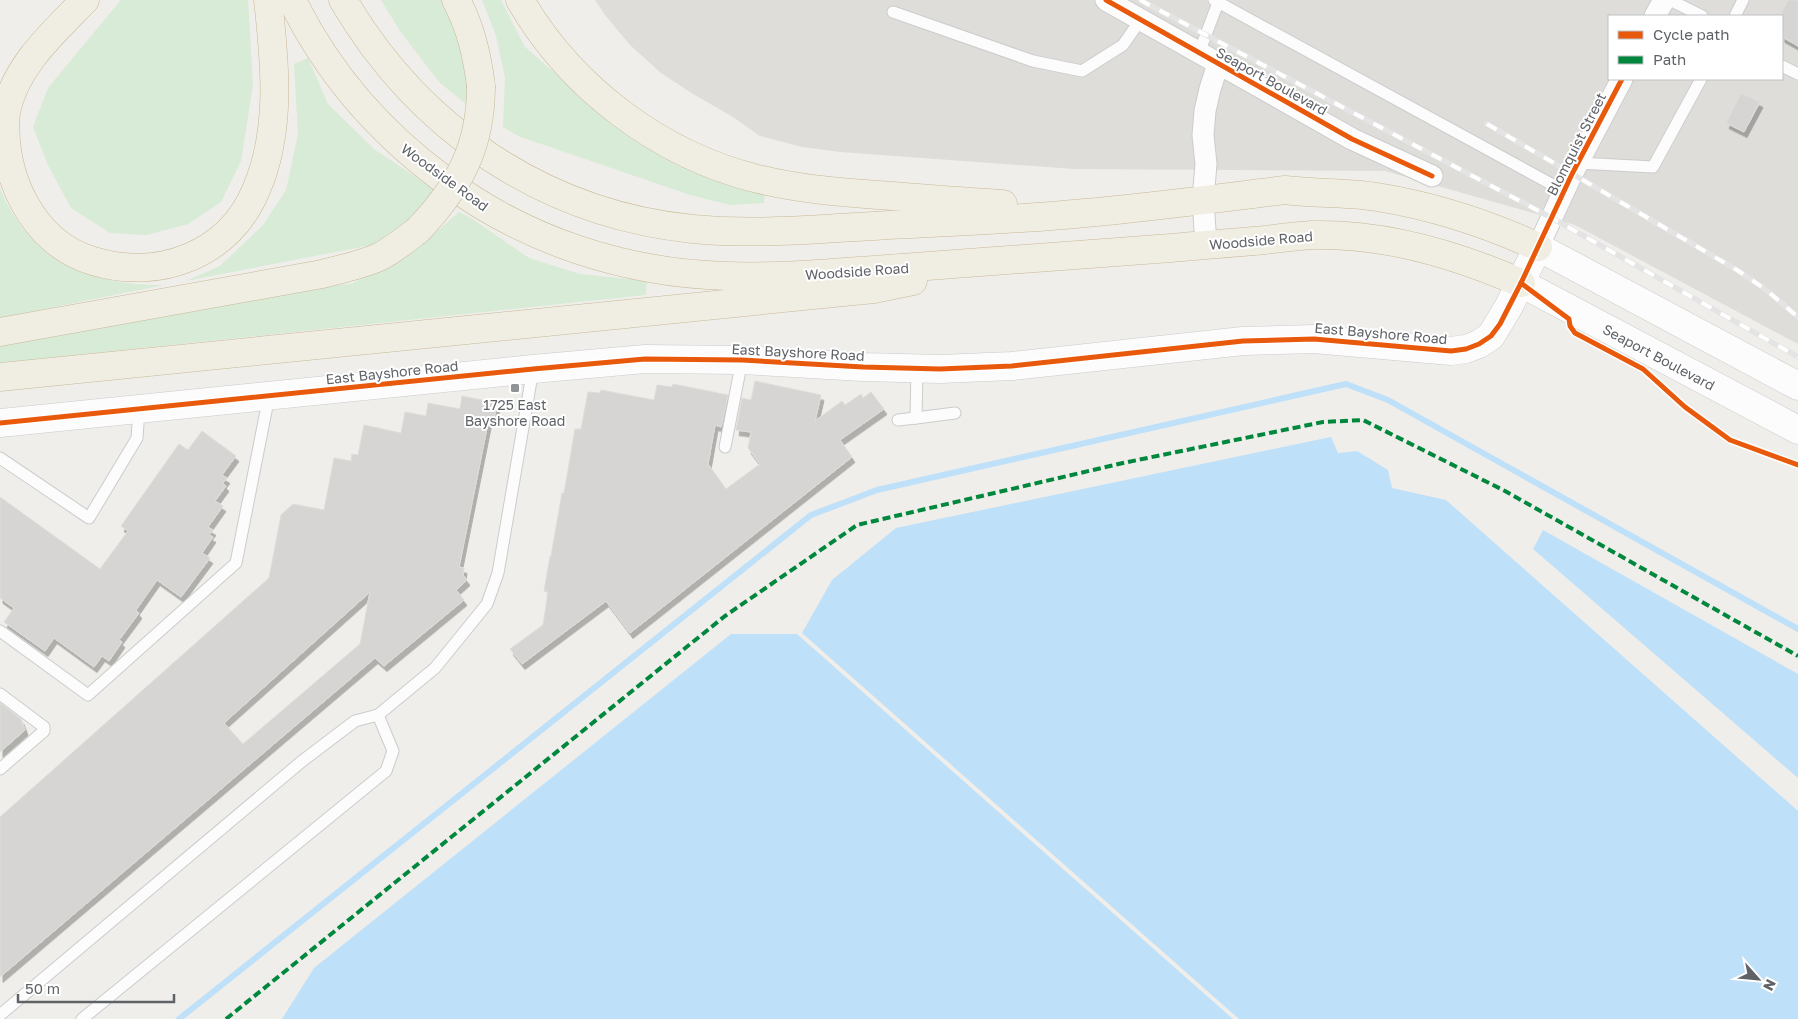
<svg xmlns="http://www.w3.org/2000/svg" width="1798" height="1019" font-family="'Golos Text',sans-serif">
	<style>
		.industrial { fill: #dfddda; fill-rule: evenodd }
		.green { fill: #d8ebd6 }
		.water { fill: #bfe0f9 }
		.lines { fill: none; stroke-linecap: round; stroke-linejoin: round }
		.stream { stroke: #bfe0f9; stroke-width: 6 }
		.building { fill: #d6d5d3; stroke: #deddd9; fill-rule: evenodd; filter: url(#shadow) }
		.lane-casing { stroke: #cbcccc; stroke-width: 13 }
		.street-casing { stroke: #cbcccc; stroke-width: 23 }
		.secondary-casing { stroke: #cacacb; stroke-width: 29 }
		.highway-casing { stroke: #c8b996; stroke-width: 29 }
		.lane { stroke: #fdfcfc; stroke-width: 11 }
		.street { stroke: #fdfcfc; stroke-width: 21 }
		.secondary { stroke: #fdfcfc; stroke-width: 28 }
		.highway { stroke: #f0ede3; stroke-width: 28 }
		.rail-casing { stroke: #e4e4e4; stroke-width: 5.5 }
		.rail { stroke: #fff; stroke-width: 4; stroke-dasharray: 11; stroke-linecap: butt }
		.highway-bridge-casing { stroke: #c8b996; stroke-width: 29; stroke-linecap: butt }
		.highway-bridge { stroke: #f0ede3; stroke-width: 28 }
		.quiet { stroke: #00873e; stroke-width: 4; stroke-dasharray: 8 4; stroke-linecap: butt }
		.cycleway-casing { stroke: #fff; stroke-width: 8 }
		.cycleway { stroke: #e8590c; stroke-width: 5 }
		.poi-dot { fill: #919496; stroke: #fff; stroke-width: 2 }
		.labels { text-anchor: middle; dominant-baseline: central; stroke-width: 4; stroke-linejoin: round; paint-order: stroke }
		.street-label { font-size: 14px; fill: #5f6368; stroke: #fff }
		.poi-label { font-size: 14px; fill: #5f6368; stroke: #fff }
	</style>
	<defs>
		<filter id="shadow"><feDropShadow dx="3" dy="5.5" stdDeviation="0" flood-color="#0004"/></filter>
	</defs>
	<rect width="100%" height="100%" fill="#efeeea"/>
	<path class="industrial" d="M 595,0 L 1798,0 L 1798,344 L 1575,225 L 1385,171 L 1075,169 L 840,152 L 802,147 L 760,136 L 733,117 L 693,94 L 661,73 L 630,45 L 605,15 ZM 1609,16 L 1782,16 L 1782,79 L 1609,79 Z"/>
	<g class="green">
		<polygon points="121,0 248,0 253,85 241,161 221,202 188,224 147,235 110,233 71,208 48,165 33,127 48,88"/>
		<polygon points="381,0 446,0 457,21 471,108 439,82 400,31"/>
		<polygon points="482,0 501,0 525,47 591,104 671,161 765,194 764,203 730,205 690,195 518,136 503,127 505,78 496,36"/>
		<polygon points="308,58 328,104 374,149 434,189 417,215 377,244 186,281 220,266 263,225 286,190 298,134 294,64"/>
		<path d="M 0,188 C 27,259 91,286 164,285 L 0,318 Z"/>
		<polygon points="459,212 471,218 529,258 580,274 647,281 646,295 0,363 0,342 288,290 351,284 411,254"/>
	</g>
	<g class="water">
		<polygon points="1331,437 1338,453 1357,451 1388,470 1392,488 1446,500 1798,811 1798,1019 1239,1019 802,633 832,580 896,528"/>
		<polygon points="1543,530 1798,674 1798,778 1533,549"/>
		<polygon points="731,634 797,634 1233,1019 282,1019 314,968"/>
	</g>
	<g class="lines">
		<polyline class="stream" points="179,1019 811,515 877,490 1346,384 1388,400 1798,629"/>
	</g>
	<g class="building">
		<polygon points="1788,0 1798,0 1798,46 1782,37 1782,12"/>
		<polygon points="1741,93 1760,102 1744,132 1726,123"/>
		<polygon points="755,381 821,395 815,421 842,401 845,405 861,394 863,398 871,392 884,409 840,440 852,457 630,633 606,601 522,664 510,649 543,625 548,592 544,591 550,556 551,556 562,493 564,493 575,429 581,429 588,392 600,393 601,390 654,400 657,385 672,387 673,384 728,395 721,427 715,425 708,464 726,489 760,464 748,448 751,432 736,430 742,398 751,400"/>
		<path d="M 462,396 L 497,403 L 494,419 L 489,418 L 459,567 L 464,568 L 463,575 L 467,580 L 456,590 L 464,600 L 384,666 L 375,658 L 0,977 L 0,817 L 269,578 L 281,515 L 293,504 L 324,510 L 334,458 L 351,461 L 352,454 L 358,455 L 364,425 L 401,433 L 405,412 L 426,416 L 428,403 L 460,409 ZM 370,592 L 360,644 L 243,744 L 224,723 Z"/>
		<polygon points="202,431 236,456 222,475 227,478 223,483 226,486 215,501 223,506 208,527 213,530 209,535 213,537 202,553 210,558 181,597 157,580 136,610 139,613 119,640 122,642 109,661 102,656 94,667 54,638 45,651 4,622 14,608 0,598 0,497 100,569 128,531 121,526 179,444 188,450"/>
		<polygon points="0,703 21,719 25,730 0,752"/>
	</g>
	<g class="lines">
		<g class="lane-casing">
			<g id="lane">
				<polyline points="1214,0 1564,191"/>
				<polyline points="1670,0 1702,16"/>
				<polyline points="893,12 1033,61 1082,71 1123,45 1141,19"/>
				<polyline points="1735,16 1743,0"/>
				<polyline points="1199,53 1219,0"/>
				<polyline points="1782,66 1798,74"/>
				<polyline points="1578,163 1653,167 1701,79"/>
				<polyline points="917,369 916,418 955,413"/>
				<polyline points="898,420 916,418"/>
				<polyline points="725,447 742,360"/>
				<polyline points="0,458 89,518 137,438 139,409"/>
				<polyline points="0,631 88,695 236,563 269,396"/>
				<polyline points="0,694 44,727 44,731 0,769"/>
				<polyline points="0,1015 301,762 355,721 378,715 435,668 487,604 498,573 533,369"/>
				<polyline points="82,1019 386,771 393,751 378,715"/>
			</g>
		</g>
		<g class="street-casing">
			<g id="street">
				<polyline points="1106,0 1352,139 1432,176"/>
				<polyline points="1655,16 1664,0"/>
				<polyline points="1206,245 1203,200 1206,164 1203,135 1205,111 1210,89 1218,64"/>
				<polyline points="1538,247 1572,174 1622,79"/>
			</g>
		</g>
		<g class="secondary-casing">
			<g id="secondary">
				<polyline points="1521,283 1798,430"/>
				<polyline points="0,423 533,369 645,359 742,360 863,367 940,369 1012,366 1243,341 1314,339 1451,351 1466,349 1479,344 1491,336 1509,306 1538,247 1798,386"/>
			</g>
		</g>
		<g class="highway-casing">
			<g id="highway">
				<path d="M 85,0 C 53,33 15,66 6,112 C 0,174 32,243 93,261 C 159,281 229,255 256,190 C 282,131 275,62 268,0"/>
				<path d="M 292,0 C 327,72 378,131 443,179 C 524,240 624,273 726,276 C 784,278 843,272 901,268 C 991,262 1081,255 1171,248 C 1202,245 1234,243 1265,240 C 1280,238 1296,236 1312,235 C 1385,233 1455,254 1521,283"/>
				<path d="M 343,0 C 418,128 543,214 693,229 C 764,236 838,227 910,224 C 968,221 1027,219 1085,213 C 1152,207 1219,198 1285,190 C 1316,194 1347,192 1377,197 C 1433,206 1486,223 1538,247"/>
				<path d="M 456,0 C 471,28 477,55 481,86"/>
				<path d="M 520,0 C 571,88 660,155 758,179 C 798,189 838,192 878,195 C 920,198 961,202 1003,204"/>
				<path d="M 0,332 L 322,274 C 341,269 361,265 379,257 C 393,250 405,240 418,230"/>
				<polyline points="0,377 874,289 913,281"/>
			</g>
		</g>
		<use href="#lane" class="lane"/>
		<use href="#street" class="street"/>
		<use href="#secondary" class="secondary"/>
		<use href="#highway" class="highway"/>
		<g class="rail-casing">
			<g id="rail">
				<polyline points="1140,0 1552,218 1798,357"/>
				<polyline points="1487,124 1737,270 1765,289 1798,317"/>
			</g>
		</g>
		<use href="#rail" class="rail"/>
		<g class="highway-bridge-casing">
			<path id="highway-bridge" d="M 418,230 C 459,187 481,147 481,86"/>
		</g>
		<use href="#highway-bridge" class="highway-bridge"/>
		<polyline class="quiet" points="226,1019 725,616 857,525 1123,463 1323,422 1363,420 1505,491 1798,656"/>
		<g class="cycleway-casing">
			<g id="cycleway">
				<polyline points="1106,0 1352,139 1432,176"/>
				<polyline points="1521,283 1569,319 1570,326 1575,333 1643,369 1685,407 1730,440 1798,465"/>
				<polyline points="0,423 533,369 645,359 742,360 863,367 940,369 1012,366 1243,341 1314,339 1451,351 1466,349 1479,344 1491,336 1500,324 1521,283 1572,174 1622,79"/>
			</g>
		</g>
		<use href="#cycleway" class="cycleway"/>
	</g>
	<rect class="poi-dot" x="510" y="383" width="10" height="10" rx="2.5"/>
	<g class="labels">
		<g class="street-label">
			<text transform="translate(1272 81) rotate(29)">Seaport Boulevard</text>
			<text transform="translate(1576 144) rotate(-63)">Blomquist Street</text>
			<text transform="translate(445 177) rotate(36)">Woodside Road</text>
			<text transform="translate(1261 240) rotate(-5)">Woodside Road</text>
			<text transform="translate(857 271) rotate(-4)">Woodside Road</text>
			<text transform="translate(1381 333) rotate(5)">East Bayshore Road</text>
			<text transform="translate(798 352) rotate(3)">East Bayshore Road</text>
			<text transform="translate(1659 357) rotate(28)">Seaport Boulevard</text>
			<text transform="translate(392 372) rotate(-6)">East Bayshore Road</text>
		</g>
		<g class="poi-label">
			<text x="515" y="404">1725 East<tspan x="515" dy="16">Bayshore Road</tspan></text>
		</g>
	</g>
	<rect x="1608" y="15" width="175" height="65" fill="#ffffff" stroke="#bfc1c3"/>
	<rect x="1618" y="31" width="25" height="8" fill="#e8590c" stroke="#bfc1c3"/>
	<text x="1653" y="40" font-size="15" fill="#5f6368">Cycle path</text>
	<rect x="1618" y="56" width="25" height="8" fill="#00873e" stroke="#bfc1c3"/>
	<text x="1653" y="65" font-size="15" fill="#5f6368">Path</text>
	<g transform="translate(1758 979) rotate(117)" stroke="#ffffff" stroke-width="4" paint-order="stroke">
	<path d="M0-4L9 19L0 12L-9 19Z" fill="#5f6368"/>
	<text y="-8" font-size="14" font-weight="bold" text-anchor="middle" fill="#5f6368">N</text>
	</g>
	<path d="M18 994v8h156v-8" fill="none" stroke="#5f6368" stroke-width="2.5"/>
	<text x="25" y="994" font-size="15" fill="#5f6368" stroke="#ffffff" stroke-width="4" paint-order="stroke">50 m</text>
</svg>
